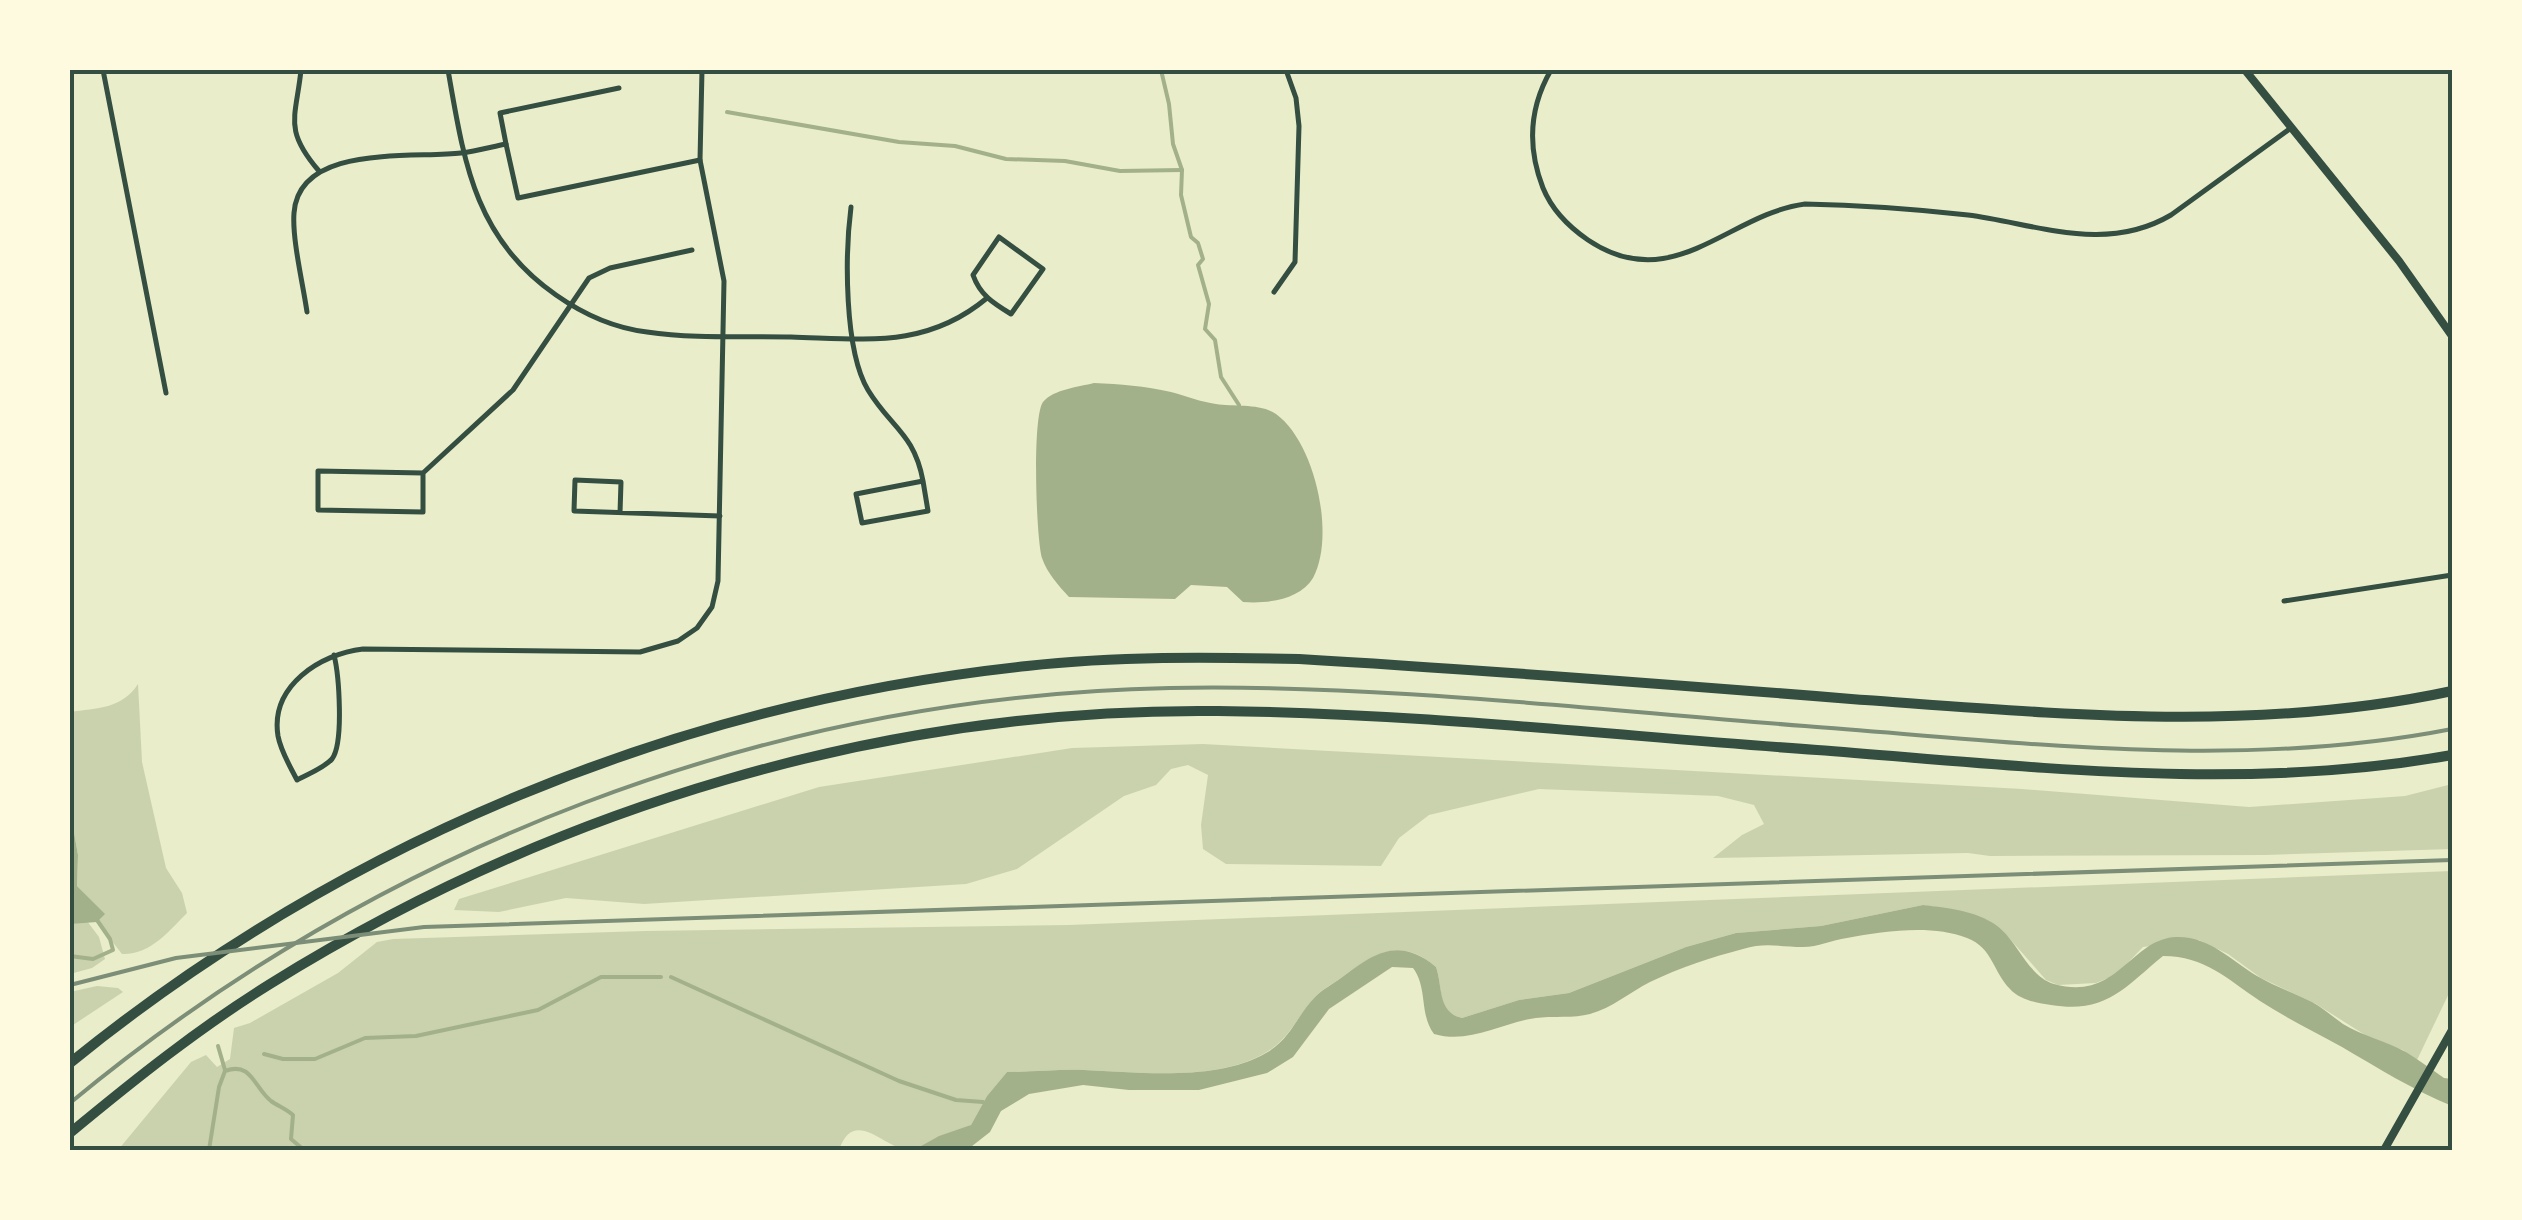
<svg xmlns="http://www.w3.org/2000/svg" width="2522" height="1220" font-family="'Varela Round',sans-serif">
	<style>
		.green { fill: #cad2ad }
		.water { fill: #a3b18a }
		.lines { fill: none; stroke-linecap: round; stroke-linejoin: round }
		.stream { stroke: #a3b18a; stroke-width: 4 }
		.minor { stroke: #344e41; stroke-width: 5 }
		.secondary { stroke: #344e41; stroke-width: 8 }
		.motorway { stroke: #344e41; stroke-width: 10 }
		.rail { stroke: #7c8e77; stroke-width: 4 }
		.neatline { fill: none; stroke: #344e41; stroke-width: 4 }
	</style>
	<rect width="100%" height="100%" fill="#e9edc9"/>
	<g class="green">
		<path d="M 138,684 L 142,762 L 166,868 L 182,893 L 187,913 C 168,932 150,955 122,954 L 97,922 L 104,914 L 77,886 L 78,855 L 70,810 L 70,712 C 97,708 122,709 138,684 Z"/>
		<polygon points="1203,744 2022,789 2249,807 2405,796 2452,784 2452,849 2265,855 1990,856 1968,853 1713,858 1742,835 1764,824 1754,805 1718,796 1539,789 1429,815 1399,838 1381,866 1226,864 1203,849 1201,825 1208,775 1188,765 1171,769 1156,785 1124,796 1017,869 966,884 644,904 566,898 499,912 454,910 459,899 819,787 1072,748"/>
		<path d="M 2452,871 L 2452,987 L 2417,1060 L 2403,1050 L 2373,1040 L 2316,1004 L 2261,978 L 2228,954 L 2199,940 L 2143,947 L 2116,975 L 2096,983 L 2058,985 L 2046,980 L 2002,930 L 1987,920 L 1965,912 L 1923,905 L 1821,926 L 1736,933 L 1686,947 L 1569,993 L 1519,1000 L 1462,1018 C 1436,1012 1443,986 1436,967 C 1400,936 1373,954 1341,978 C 1333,984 1322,989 1316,996 C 1297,1016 1290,1039 1265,1053 C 1215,1082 1140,1072 1084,1070 C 1060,1069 1032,1072 1007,1072 L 987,1096 L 971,1125 C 961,1131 952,1132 941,1136 C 931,1139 923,1148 912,1150 C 887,1153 855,1104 839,1150 L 118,1150 L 191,1062 L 206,1055 L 217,1067 L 230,1059 L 234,1028 L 250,1023 L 338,973 L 377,942 L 393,939 L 645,931 L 1069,925 Z"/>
		<polygon points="87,921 99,937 105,959 92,968 70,974 70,924"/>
		<polygon points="97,986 118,988 123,992 70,1027 70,992"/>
	</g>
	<g class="water">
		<path d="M 1094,383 C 1120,384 1145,386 1171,392 C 1186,396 1201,402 1216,404 C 1234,407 1260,403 1276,414 C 1315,442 1336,536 1313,578 C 1300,600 1266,604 1243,602 L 1227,587 L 1191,585 L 1175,599 L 1069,597 C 1059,586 1047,573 1042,558 C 1036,538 1032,417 1043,402 C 1054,389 1079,387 1094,383 Z"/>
		<polygon points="70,810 78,855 77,886 105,914 97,922 70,924"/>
		<path d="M 1923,905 C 1948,908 1982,911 2002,930 C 2019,946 2030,977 2054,984 C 2118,1002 2130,939 2176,937 C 2210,936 2230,960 2257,976 C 2274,986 2294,993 2312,1002 C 2323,1008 2333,1017 2343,1024 C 2363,1036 2386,1041 2406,1052 C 2419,1060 2431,1069 2444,1078 L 2452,1079 L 2452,1106 C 2413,1090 2378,1068 2342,1047 C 2315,1032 2286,1018 2260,1001 C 2227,979 2205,956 2163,956 C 2124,988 2106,1014 2051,1005 C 2037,1003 2020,1000 2010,989 C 1993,972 1993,948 1967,938 C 1932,924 1884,931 1847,938 C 1832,940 1818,947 1803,947 C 1781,947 1765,942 1743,949 C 1712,957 1679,968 1650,982 C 1630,992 1612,1008 1590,1014 C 1572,1019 1549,1015 1530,1019 C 1498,1025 1468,1044 1434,1034 C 1419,1014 1428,988 1413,968 L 1392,967 L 1329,1009 L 1293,1057 L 1267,1073 L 1199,1090 L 1129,1090 L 1083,1085 L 1029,1094 L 1001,1111 L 990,1132 L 967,1150 L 914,1150 L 939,1136 L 971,1125 L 987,1096 L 1007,1072 C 1032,1072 1060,1069 1084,1070 C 1139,1072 1216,1082 1266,1053 C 1292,1038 1296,1016 1316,996 C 1323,989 1333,984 1341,978 C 1374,953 1399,936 1436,967 C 1443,987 1437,1012 1462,1018 L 1519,1000 L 1569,993 L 1686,947 L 1736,933 L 1821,926 Z"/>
	</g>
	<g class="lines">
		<g class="stream">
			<polyline points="1161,70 1169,104 1173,144 1182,170 1181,195 1191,237 1198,243 1203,259 1198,265 1209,304 1205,329 1215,340 1221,377 1239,405"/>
			<polyline points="727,112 899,142 955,146 1006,159 1065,161 1120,171 1182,170"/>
			<polyline points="70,956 93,959 113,950 110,939 97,920"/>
			<polyline points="671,977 899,1081 956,1100 983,1102"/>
			<polyline points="218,1046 225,1070"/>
			<polyline points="264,1054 283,1059 315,1059 365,1038 416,1036 538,1010 601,977 661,977"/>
			<path d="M 209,1150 L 219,1087 L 225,1071 C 252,1061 254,1088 271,1101 C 278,1106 286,1109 293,1115 L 291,1139 L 304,1150"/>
		</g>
		<g class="minor">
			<polyline points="103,70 166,393"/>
			<path d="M 301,70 C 296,118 283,129 319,171"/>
			<path d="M 448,70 C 464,161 474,238 556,295 C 583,314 614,328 647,332 C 694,339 743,336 791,337 C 865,339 926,349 987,298"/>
			<path d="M 1551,70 C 1529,108 1527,147 1543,188 C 1552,210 1569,227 1588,240 C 1673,297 1728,214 1805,204 C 1859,205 1914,209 1968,215 C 2037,224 2105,254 2171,215 L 2291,128"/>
			<polyline points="506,144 500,113 619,88"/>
			<path d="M 851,207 C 845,254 844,350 868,390 C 891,428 914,433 923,481 L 856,494 L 862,523 L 928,511 L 923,481"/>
			<path d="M 999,237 L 1043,269 L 1011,314 C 993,303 980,295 973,275 Z"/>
			<polyline points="1274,292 1295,262 1299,126 1296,98 1286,70"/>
			<path d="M 307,312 C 303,284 292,239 294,213 C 299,143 414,159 461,153 C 476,151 491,147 506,144 L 518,198 L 700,160"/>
			<polyline points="423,473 423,512 318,510 318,471 423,473 513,390 589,278 610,268 692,250"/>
			<polyline points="620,513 621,482 575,480 574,511 720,516"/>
			<polyline points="2284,601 2452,575"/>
			<path d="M 334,655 C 339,675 344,743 332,759 C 324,768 308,774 297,780 C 290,766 281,752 278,736 C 270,686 320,654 363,649 L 640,652 L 678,641 L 697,628 L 712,607 L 718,581 L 724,281 L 700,160 L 702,70"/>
		</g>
		<g class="secondary">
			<polyline points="2245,70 2399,261 2452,336"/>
			<polyline points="2384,1150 2452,1030"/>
		</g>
		<g class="motorway">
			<path d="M 70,1063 C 343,841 677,703 1027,666 C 1117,656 1208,657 1299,659 C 1488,670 1676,685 1865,700 C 2061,714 2257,733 2452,691"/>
			<path d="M 70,1133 C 134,1080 199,1028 270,984 C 553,808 884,707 1218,711 C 1418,713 1618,736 1817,750 C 2028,766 2242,793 2452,755"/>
		</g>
		<g class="rail">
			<polyline points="70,985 176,958 424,927 2452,860"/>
			<path d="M 70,1103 C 379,847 768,696 1170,688 C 1380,684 1596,710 1805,726 C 2020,742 2238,771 2452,729"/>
		</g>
	</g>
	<rect width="2522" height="1220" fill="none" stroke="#fefae0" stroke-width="145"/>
	<rect x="72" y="72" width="2378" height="1076" class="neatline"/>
</svg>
